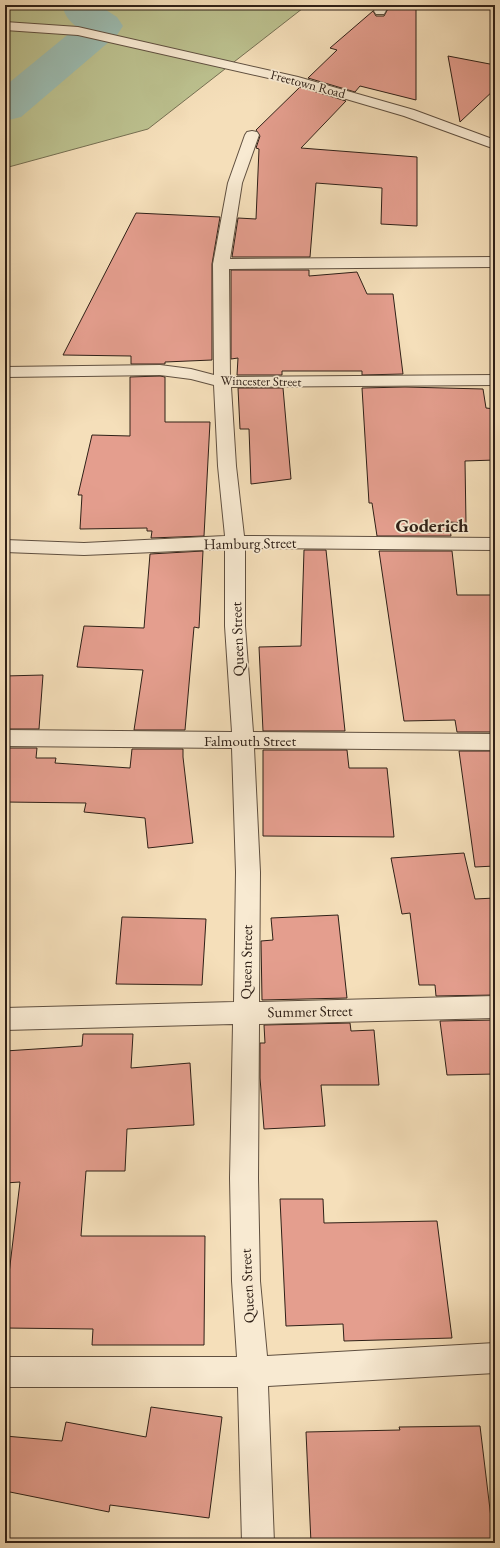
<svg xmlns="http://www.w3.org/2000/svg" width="500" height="1548" font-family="'EB Garamond',serif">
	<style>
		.green { fill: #bcc18f; stroke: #767053 }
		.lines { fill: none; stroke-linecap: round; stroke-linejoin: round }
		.river { fill: #9cbcb1; fill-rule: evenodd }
		.building { fill: #e49e8e; stroke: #2f2017 }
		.minor-casing { stroke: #605040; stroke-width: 2 }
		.minor { fill: #f8ead2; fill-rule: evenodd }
		.labels { text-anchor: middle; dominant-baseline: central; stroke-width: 3.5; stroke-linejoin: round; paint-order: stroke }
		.far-street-label { font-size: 13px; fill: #2f2017; stroke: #f8ead2 }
		.street-label { font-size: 15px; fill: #2f2017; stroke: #f8ead2 }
		.district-label { font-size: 19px; font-weight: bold; fill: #2f2017; stroke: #f8ead2 }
	</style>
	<rect width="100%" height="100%" fill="#f5dfba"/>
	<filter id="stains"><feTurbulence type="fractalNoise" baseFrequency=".005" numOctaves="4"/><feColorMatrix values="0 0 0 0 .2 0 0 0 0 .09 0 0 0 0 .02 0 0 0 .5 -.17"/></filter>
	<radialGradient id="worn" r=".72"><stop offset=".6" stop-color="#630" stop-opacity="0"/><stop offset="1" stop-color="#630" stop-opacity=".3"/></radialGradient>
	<polygon class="green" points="5,5 307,5 148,129 5,168"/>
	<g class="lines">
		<path class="river" d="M 63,5 L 105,5 L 103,8 L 117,17 L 123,26 L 117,35 L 21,117 L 5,121 L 5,86 L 77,27 C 70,22 63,14 63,5 Z"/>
	</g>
	<g class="building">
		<polygon points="390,5 416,5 416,100 360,86 355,92 308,78 337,50 330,48 373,11 376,16 384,16"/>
		<polygon points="448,56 495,65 495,89 460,122"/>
		<polygon points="300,87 346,101 301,148 417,157 417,226 381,224 382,188 316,183 310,257 232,257 238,218 256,219 259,149 256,148 260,136 256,130"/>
		<polygon points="136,213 220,217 212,264 212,360 165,362 165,364 131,364 131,356 63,355"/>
		<polygon points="231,270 309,270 309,276 357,272 367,294 393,294 403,374 362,375 362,371 282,371 282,375 237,375 238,358 231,359"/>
		<polygon points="160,376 165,377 165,422 210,422 204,536 151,538 152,531 147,531 147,528 80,529 82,495 78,495 92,435 130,436 130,377"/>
		<polygon points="405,387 483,389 486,408 495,409 495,460 465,461 466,523 449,522 451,536 377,536 372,503 369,503 362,388"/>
		<polygon points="238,388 283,388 291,479 251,484 249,429 240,429"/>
		<polygon points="304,550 326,550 345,731 263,731 259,647 301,646"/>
		<polygon points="203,551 199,628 194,627 185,730 134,730 143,670 77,667 84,626 144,628 150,554"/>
		<polygon points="379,551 452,551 457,595 495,595 495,732 457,732 455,720 404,721"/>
		<polygon points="43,675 39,729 5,729 5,676"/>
		<polygon points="5,748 37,748 36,758 56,758 55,763 130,768 132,749 183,749 183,757 193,843 148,848 145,818 84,812 86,803 5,802"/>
		<polygon points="263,750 347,750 349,768 387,768 394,837 263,836"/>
		<polygon points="459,751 495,751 495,866 475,867"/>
		<polygon points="464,853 475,899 495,898 495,995 436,996 435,985 419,985 410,913 402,914 391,858"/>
		<polygon points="338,915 347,998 262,1000 261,941 273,940 271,918"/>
		<polygon points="122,917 206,919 202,985 116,984"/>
		<polygon points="495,1020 495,1074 447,1075 440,1021"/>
		<polygon points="350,1023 351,1031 374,1030 379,1085 321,1085 325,1126 264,1129 260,1078 260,1043 265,1043 264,1025"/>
		<polygon points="83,1034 133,1034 131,1068 190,1063 194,1125 127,1129 125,1171 86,1171 81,1236 205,1236 204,1345 92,1345 93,1329 5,1328 5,1307 20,1182 5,1183 5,1051 82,1046"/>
		<polygon points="280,1199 323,1199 324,1223 437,1221 452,1338 344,1341 343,1324 286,1326"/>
		<polygon points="151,1407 222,1417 209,1518 110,1505 109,1512 5,1491 5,1436 62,1441 66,1422 146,1437"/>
		<polygon points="480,1426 494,1543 311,1543 306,1432 400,1430 399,1427"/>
	</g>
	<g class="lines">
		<g class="minor-casing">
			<g id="minor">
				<polygon points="377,5 389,5 384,14 376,14 374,11"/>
				<polygon points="5,22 78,27 298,77 414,110 495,140 495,149 404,116 295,84 78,35 5,30"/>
				<polygon points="252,131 257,132 259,135 242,183 230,259 495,257 495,267 229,269 230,377 495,375 495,385 231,387 236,466 244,536 495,538 495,550 245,548 245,626 253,732 495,734 495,750 254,748 260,872 259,1002 495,996 495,1018 259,1024 258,1178 260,1281 267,1356 495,1343 495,1373 268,1386 274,1543 242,1543 238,1387 5,1387 5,1357 237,1357 232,1281 230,1178 233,1024 5,1030 5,1008 234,1002 236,872 232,748 5,746 5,730 232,732 225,626 225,549 84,555 5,552 5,540 84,543 225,536 218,466 214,385 191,379 160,375 5,377 5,367 160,365 191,369 214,375 213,264 228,183 245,135 247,132"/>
			</g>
		</g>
		<use href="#minor" class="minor"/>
	</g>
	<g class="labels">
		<g class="far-street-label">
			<text transform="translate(308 84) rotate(15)">Freetown Road</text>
			<text transform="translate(261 381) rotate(1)">Wincester Street</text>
		</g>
		<g class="street-label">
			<text transform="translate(250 543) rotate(-1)">Hamburg Street</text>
			<text transform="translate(237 639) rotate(-92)">Queen Street</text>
			<text x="250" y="740">Falmouth Street</text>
			<text transform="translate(246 962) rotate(-89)">Queen Street</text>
			<text transform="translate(310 1011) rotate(-1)">Summer Street</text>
			<text transform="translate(247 1286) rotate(-93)">Queen Street</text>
		</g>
		<g class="district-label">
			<text x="432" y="525">Goderich</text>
		</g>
	</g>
	<rect width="500" height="1548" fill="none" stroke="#f5dfba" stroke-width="20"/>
	<rect x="6" y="6" width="488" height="1536" fill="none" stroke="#2f2017" stroke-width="2"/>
	<rect x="10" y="10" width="480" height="1528" fill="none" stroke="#2f2017"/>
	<rect width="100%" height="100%" filter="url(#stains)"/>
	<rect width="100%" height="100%" fill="url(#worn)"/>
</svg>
